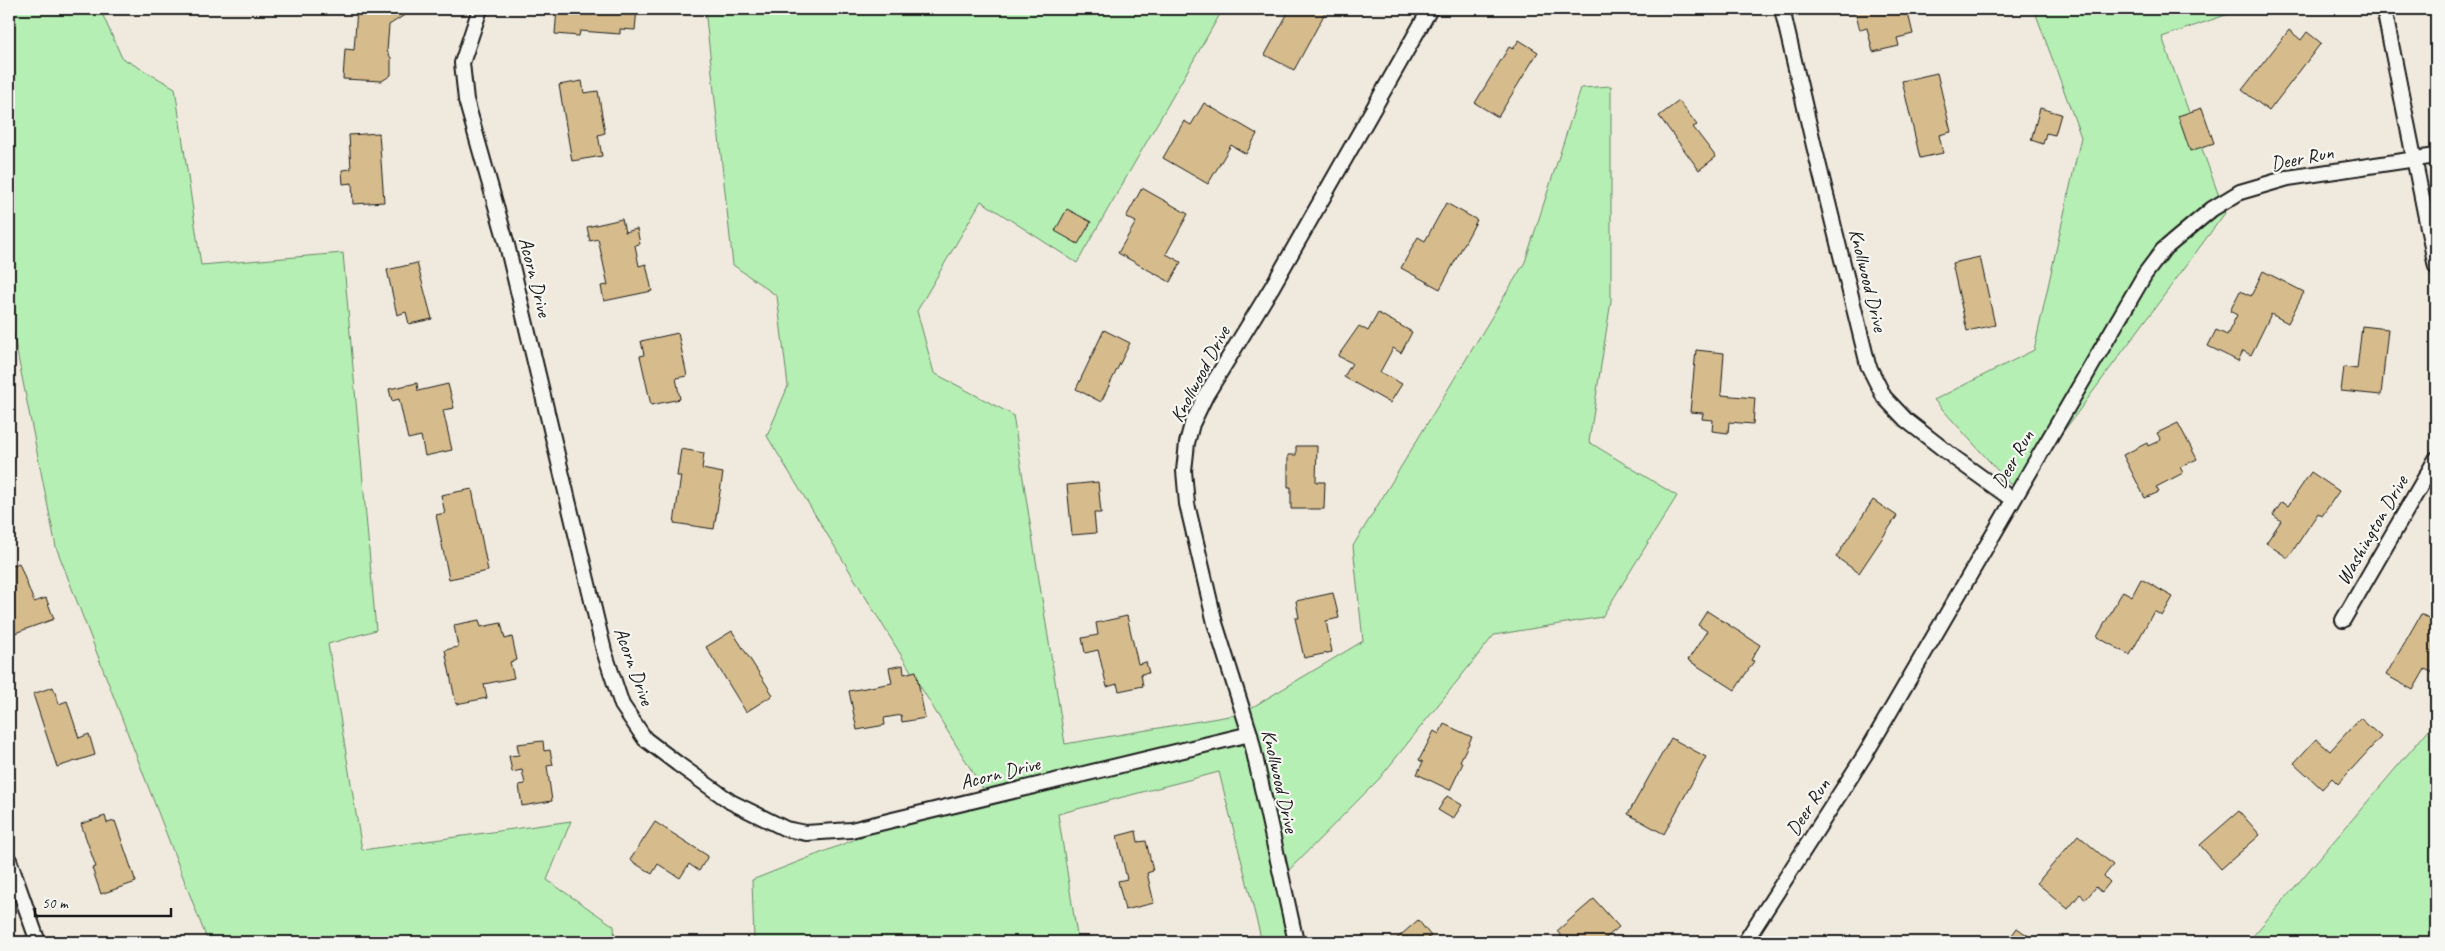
<svg xmlns="http://www.w3.org/2000/svg" width="2445" height="951" font-family="Caveat,sans-serif">
	<style>
		.green { fill: #b5efb3; stroke: #688668 }
		.building { fill: #d6bc8c; stroke: #1c1c1c }
		.lines { fill: none; stroke-linecap: round; stroke-linejoin: round }
		.minor-casing { stroke: #1c1c1c; stroke-width: 18 }
		.minor { stroke: #f6f6f2; stroke-width: 14 }
		.labels { text-anchor: middle; dominant-baseline: central; stroke-width: 4.5; stroke-linejoin: round; paint-order: stroke }
		.street-label { font-size: 20px; fill: #1c1c1c; stroke: #f6f6f2 }
	</style>
	<rect width="100%" height="100%" fill="#f0eade"/>
	<filter id="ink" filterUnits="userSpaceOnUse"><feTurbulence type="fractalNoise" baseFrequency=".02" numOctaves="2"/><feDisplacementMap in="SourceGraphic" scale="10" xChannelSelector="R" yChannelSelector="G"/><feConvolveMatrix kernelMatrix="1 2 1 2 8 2 1 2 1" color-interpolation-filters="sRGB"/></filter>
	<g filter="url(#ink)">
		<g class="green">
			<polygon points="9,9 100,9 122,58 175,88 201,265 343,253 376,630 328,644 362,850 571,821 547,880 614,926 615,942 208,942 56,547 9,312"/>
			<polygon points="705,9 1223,9 1077,263 981,201 917,311 934,373 1013,415 1065,744 1241,714 1363,641 1353,546 1525,262 1581,88 1611,86 1611,301 1589,442 1677,496 1602,617 1494,635 1379,779 1279,880 1291,942 1262,942 1219,772 1058,814 1078,942 754,942 752,880 983,789 767,436 788,386 777,296 733,265"/>
			<polygon points="2034,9 2243,9 2162,37 2225,213 2018,493 1934,400 2034,350 2081,137"/>
			<polygon points="2436,721 2436,942 2248,942"/>
		</g>
		<g class="building">
			<polygon points="357,9 414,9 389,25 387,51 391,58 391,75 382,81 343,79 345,49 354,50"/>
			<polygon points="557,9 637,9 635,30 620,29 620,34 580,31 579,36 555,34"/>
			<polygon points="1290,9 1317,9 1325,13 1294,70 1265,55"/>
			<polygon points="1854,9 1907,9 1913,34 1897,38 1899,46 1873,52 1867,28 1860,30"/>
			<polygon points="2289,30 2301,40 2307,32 2321,43 2269,111 2242,90"/>
			<polygon points="1519,40 1538,52 1498,117 1475,103 1509,47 1513,49"/>
			<polygon points="1937,73 1951,132 1939,135 1943,153 1920,158 1902,81"/>
			<polygon points="582,81 584,93 598,91 605,133 598,135 602,156 572,161 559,85"/>
			<polygon points="1679,101 1697,125 1693,127 1716,157 1699,170 1659,116"/>
			<polygon points="1204,103 1257,134 1246,154 1231,145 1208,184 1163,158 1184,121 1191,125"/>
			<polygon points="2040,108 2061,114 2055,135 2046,133 2043,144 2031,140"/>
			<polygon points="2202,108 2214,143 2190,151 2178,116"/>
			<polygon points="379,133 384,202 353,204 352,183 343,184 342,170 351,169 349,135"/>
			<polygon points="1142,188 1188,214 1166,254 1181,262 1170,282 1118,253 1136,222 1126,217"/>
			<polygon points="1446,203 1477,220 1440,289 1401,268 1418,237 1425,241"/>
			<polygon points="1067,209 1091,222 1078,244 1055,231"/>
			<polygon points="622,219 625,232 637,229 640,244 635,245 639,266 646,264 652,291 604,301 601,286 608,285 598,239 590,241 587,227"/>
			<polygon points="1980,257 1995,325 1967,331 1952,263"/>
			<polygon points="417,263 432,319 409,324 406,312 397,315 387,270"/>
			<polygon points="2263,271 2304,292 2288,323 2271,314 2251,355 2243,351 2238,361 2208,346 2216,330 2227,335 2237,315 2230,311 2240,291 2251,296"/>
			<polygon points="1378,313 1412,332 1401,353 1393,348 1380,372 1402,384 1390,403 1344,377 1352,363 1338,356 1359,326 1368,331"/>
			<polygon points="2362,326 2388,329 2381,395 2341,391 2344,367 2357,369"/>
			<polygon points="1104,330 1130,343 1101,402 1076,389"/>
			<polygon points="678,333 687,376 676,378 680,399 651,405 640,356 644,355 641,341"/>
			<polygon points="1696,350 1724,353 1721,395 1755,398 1753,424 1729,422 1728,433 1712,431 1713,420 1702,419 1703,413 1690,412"/>
			<polygon points="417,383 418,391 448,384 454,408 443,410 452,450 425,456 421,436 408,439 399,399 392,401 389,389"/>
			<polygon points="2178,423 2197,459 2180,467 2183,473 2156,487 2159,492 2145,498 2123,455 2147,443 2148,446 2161,440 2157,433"/>
			<polygon points="1296,446 1317,446 1316,482 1325,482 1324,509 1291,509 1291,487 1288,487 1288,455 1296,455"/>
			<polygon points="681,449 704,453 702,469 723,473 714,529 674,523 681,476 677,476"/>
			<polygon points="2311,472 2339,491 2322,516 2318,513 2288,558 2266,543 2281,521 2273,515 2282,502 2288,506"/>
			<polygon points="1098,482 1101,513 1094,513 1096,533 1072,535 1067,485"/>
			<polygon points="472,489 488,571 449,579 436,515 445,513 441,495"/>
			<polygon points="1873,500 1897,516 1859,573 1836,557"/>
			<polygon points="19,563 34,602 46,598 54,619 12,634 9,626 9,567"/>
			<polygon points="2141,579 2173,597 2162,616 2154,611 2130,655 2097,637 2123,591 2132,596"/>
			<polygon points="1333,593 1339,618 1326,621 1332,652 1304,658 1295,618 1299,618 1296,601"/>
			<polygon points="1707,611 1760,645 1751,660 1754,661 1735,690 1688,660 1707,631 1698,625"/>
			<polygon points="2421,614 2436,622 2436,668 2433,673 2425,669 2413,690 2386,675"/>
			<polygon points="1127,616 1138,664 1146,662 1149,673 1141,674 1143,686 1119,691 1117,684 1107,687 1098,650 1085,653 1082,638 1098,635 1096,623"/>
			<polygon points="479,620 481,627 501,623 505,639 512,637 517,660 510,662 514,678 484,684 487,698 456,704 445,650 458,647 454,625"/>
			<polygon points="732,631 773,695 746,712 706,647"/>
			<polygon points="903,665 904,674 916,671 925,718 902,722 901,715 884,718 885,725 857,730 849,691 892,683 889,668"/>
			<polygon points="53,687 59,704 67,701 79,738 89,734 95,755 57,767 33,694"/>
			<polygon points="2360,718 2381,737 2338,784 2332,778 2322,789 2294,763 2316,739 2330,751"/>
			<polygon points="1444,724 1472,737 1460,761 1463,763 1450,790 1417,774 1423,762 1419,760 1434,731 1439,734"/>
			<polygon points="1671,738 1706,757 1664,834 1628,814"/>
			<polygon points="543,741 544,751 550,750 553,765 547,766 552,801 522,806 519,785 525,784 522,770 512,772 509,756 519,755 517,744"/>
			<polygon points="1447,796 1462,805 1453,819 1438,810"/>
			<polygon points="2239,811 2260,835 2221,869 2200,845"/>
			<polygon points="105,816 107,823 115,821 136,882 101,894 92,868 96,867 81,824"/>
			<polygon points="655,822 708,856 699,871 689,864 680,878 658,864 652,874 630,860"/>
			<polygon points="1136,831 1138,842 1146,841 1153,871 1147,873 1154,903 1125,910 1118,881 1127,879 1117,836"/>
			<polygon points="2078,835 2113,865 2104,876 2110,882 2102,892 2096,887 2086,899 2080,894 2068,909 2037,883"/>
			<polygon points="1594,899 1619,927 1601,942 1566,942 1557,931"/>
			<polygon points="1418,920 1431,936 1428,938 1432,942 1393,942"/>
			<polygon points="2017,928 2037,942 2007,942"/>
		</g>
		<g class="lines">
			<g class="minor-casing">
				<g id="minor">
					<polyline points="480,9 462,63 466,100 507,245 604,651 622,705 645,739 678,764 731,802 786,829 806,833 851,830 1250,734"/>
					<polyline points="1782,9 1814,146 1868,365 1884,397 1906,420 1956,459 2013,500"/>
					<polyline points="2384,9 2436,267"/>
					<polyline points="2343,620 2436,459"/>
					<polyline points="9,860 38,942"/>
					<polyline points="1296,942 1250,734 1215,623 1187,504 1184,471 1187,443 1192,424 1206,395 1272,287 1430,9"/>
					<polyline points="1745,942 1866,753 2145,274 2163,250 2212,209 2240,192 2288,178 2436,156"/>
				</g>
			</g>
			<use href="#minor" class="minor"/>
		</g>
	</g>
	<g class="labels">
		<g class="street-label">
			<text transform="translate(2302 158) rotate(-11)">Deer Run</text>
			<text transform="translate(535 277) rotate(76)">Acorn Drive</text>
			<text transform="translate(1868 280) rotate(76)">Knollwood Drive</text>
			<text transform="translate(1200 374) rotate(-62)">Knollwood Drive</text>
			<text transform="translate(2013 459) rotate(-60)">Deer Run</text>
			<text transform="translate(2372 530) rotate(-60)">Washington Drive</text>
			<text transform="translate(634 666) rotate(70)">Acorn Drive</text>
			<text transform="translate(1000 773) rotate(-14)">Acorn Drive</text>
			<text transform="translate(1280 781) rotate(77)">Knollwood Drive</text>
			<text transform="translate(1808 807) rotate(-57)">Deer Run</text>
		</g>
	</g>
	<rect width="2445" height="951" fill="none" stroke="#f6f6f2" stroke-width="30"/>
	<rect x="15" y="15" width="2415" height="921" fill="none" stroke="#1c1c1c" stroke-width="2" filter="url(#ink)"/>
	<path d="M35 908v8h136v-8" fill="none" stroke="#1c1c1c" stroke-width="2.5"/>
	<text x="42" y="908" font-size="15" fill="#1c1c1c" stroke="#f6f6f2" stroke-width="4" paint-order="stroke">50 m</text>
</svg>
